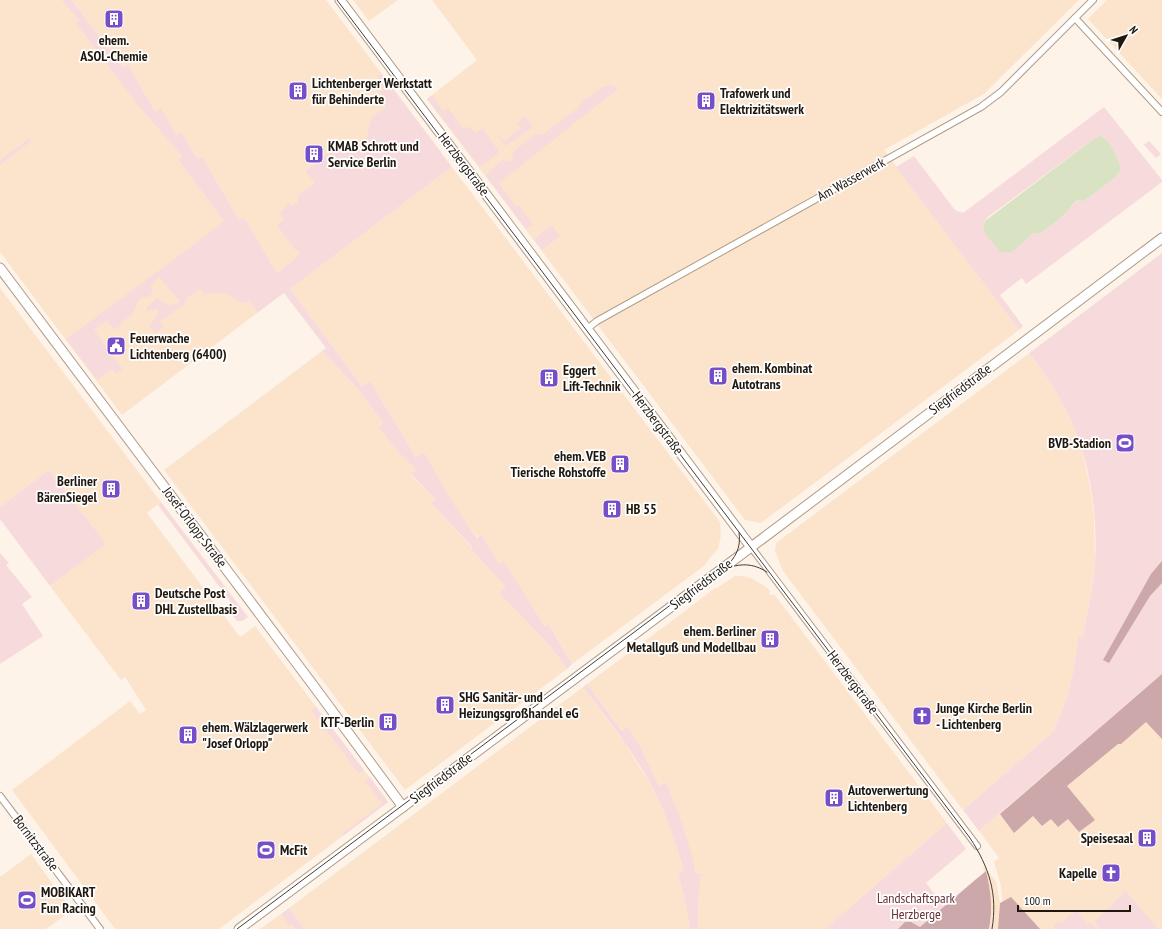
<svg xmlns="http://www.w3.org/2000/svg" width="1162" height="929" font-family="'PT Sans Narrow',sans-serif">
	<style>
		.built { fill: #fce4cc }
		.green { fill: #f7dbdc; fill-rule: evenodd }
		.forest { fill: #cda8aa }
		.water { fill: #d9e2c3 }
		.lines { fill: none; stroke-linecap: round; stroke-linejoin: round }
		.street-casing { stroke: #b29c85; stroke-width: 8 }
		.secondary-casing { stroke: #b29c85; stroke-width: 11 }
		.street { stroke: #fff; stroke-width: 6 }
		.secondary { stroke: #fff; stroke-width: 9 }
		.tram { stroke: #453c33; stroke-width: 1 }
		.labels { text-anchor: middle; dominant-baseline: central; stroke-width: 3.5; stroke-linejoin: round; paint-order: stroke }
		.poi-label { font-size: 14px; font-weight: bold; fill: #20180f; stroke: #fff; text-anchor: start }
		.street-label { font-size: 14px; fill: #20180f; stroke: #fff }
		.park-label { font-size: 14px; fill: #663339; stroke: #fff }
	</style>
	<rect width="100%" height="100%" fill="#fdf3e9"/>
	<g class="built">
		<polygon points="0,0 61,0 79,20 75,23 114,74 182,156 178,160 281,295 122,415 0,252"/>
		<polygon points="72,0 326,0 441,152 277,273 244,217 239,220 202,156 198,159 181,132 176,135 155,111 128,64 123,68"/>
		<polygon points="353,0 398,0 369,21"/>
		<polygon points="432,0 1079,0 984,94 884,150 1019,330 761,523 745,520 427,99 477,60"/>
		<polygon points="1107,0 1162,0 1162,99 1088,19"/>
		<polygon points="452,167 720,522 721,535 718,549 713,554 704,566 572,664 550,625 545,628 504,561 499,564 482,535 478,538 460,516 434,472 424,452 416,457 370,381 362,386 290,289"/>
		<polygon points="0,288 161,502 147,513 240,637 255,626 388,802 219,929 115,929 12,790 130,701 140,714 146,710 125,677 121,680 50,586 105,544 49,470 0,507"/>
		<polygon points="322,351 357,388 383,423 379,426 398,452 416,470 411,475 435,499 431,503 472,548 471,549 507,587 499,593 550,646 567,669 405,790 164,470"/>
		<polygon points="1028,354 1030,357 1032,357 1051,383 1065,407 1076,432 1083,454 1090,486 1094,514 1095,563 1090,598 1083,637 1078,637 1074,668 1067,698 1054,731 963,810 783,571 775,551 776,543"/>
		<polygon points="735,576 743,576 753,579 766,587 770,591 769,593 770,595 774,594 947,823 825,929 698,929 699,884 686,834 666,782 659,787 642,751 643,750 627,728 622,731 587,684 685,611 715,588 717,588"/>
		<polygon points="1162,674 1162,929 1001,929 1003,907 1001,886 994,862 999,858 979,831"/>
		<polygon points="583,687 625,744 651,785 663,809 673,835 684,871 678,875 685,901 690,929 305,929 289,908"/>
		<polygon points="31,854 62,897 71,911 46,929 0,929 0,877"/>
		<polygon points="983,866 996,881 1000,903 998,929 989,929 991,919 985,871 984,872"/>
		<polygon points="281,914 289,925 291,924 295,929 260,929"/>
	</g>
	<g class="green">
		<path d="M 61,0 L 72,0 L 123,68 L 128,64 L 155,111 L 161,108 L 176,135 L 181,132 L 198,159 L 202,156 L 239,220 L 244,217 L 277,273 L 295,259 L 300,252 L 296,251 L 277,225 L 284,219 L 280,213 L 289,203 L 292,206 L 298,202 L 298,195 L 315,183 L 305,171 L 342,143 L 363,152 L 372,117 L 386,107 L 383,104 L 386,102 L 379,92 L 384,89 L 382,88 L 381,82 L 377,76 L 382,74 L 452,167 L 290,289 L 362,386 L 370,381 L 416,457 L 424,452 C 440,482 457,511 477,538 L 482,535 L 499,564 L 504,561 L 545,627 L 549,624 L 572,664 L 567,669 L 550,646 L 499,593 L 506,587 L 471,549 L 472,547 L 431,503 L 435,499 L 411,474 L 416,470 L 398,452 L 379,427 L 383,423 L 357,388 L 322,351 L 326,348 L 284,293 L 258,312 L 249,301 L 242,303 L 227,294 L 211,293 L 204,294 L 200,289 L 186,299 L 185,304 L 160,322 L 164,327 L 155,333 L 149,327 L 159,311 L 157,309 L 146,311 L 146,308 L 157,298 L 166,305 L 171,305 L 180,302 L 159,277 L 151,286 L 153,293 L 148,297 C 135,297 139,305 133,313 C 131,316 124,320 120,323 L 121,325 L 114,330 L 107,320 L 94,330 L 123,369 L 116,374 L 112,369 L 97,380 L 66,339 L 188,249 L 224,221 L 178,160 L 182,156 L 138,105 L 75,23 L 79,20 Z"/>
		<polygon points="610,85 619,88 499,183 516,207 519,206 533,224 526,229 486,176 489,171 503,160 510,162 512,160 513,152 533,135 543,134 578,108 582,102 602,87"/>
		<polygon points="432,95 443,111 448,108 464,130 469,126 475,133 481,129 484,130 498,150 499,153 480,167 427,99"/>
		<path d="M 1104,107 L 1162,180 L 1162,182 L 1026,284 L 1022,278 L 1000,295 L 1023,326 L 1019,330 L 896,167 L 914,156 L 955,210 L 963,213 ZM 1104,137 L 1116,155 L 1121,167 L 1117,176 L 1084,201 L 1082,201 L 1078,200 L 1072,205 L 1068,211 L 1056,222 L 1038,233 L 1032,234 L 1010,253 C 1000,253 988,237 983,229 L 985,221 L 988,217 L 1095,138 Z"/>
		<polygon points="525,116 533,127 508,145 504,145 498,136 499,135 504,141 521,128 517,123"/>
		<polygon points="30,138 30,142 0,165 0,160"/>
		<polygon points="1149,141 1161,154 1156,158 1144,145"/>
		<polygon points="552,225 560,236 542,250 534,240 540,234"/>
		<path d="M 1162,253 L 1162,674 L 979,831 L 963,810 L 1054,731 L 1067,698 L 1074,668 L 1078,637 L 1083,637 C 1087,612 1093,587 1095,562 C 1098,510 1089,454 1065,408 C 1056,390 1044,373 1032,357 L 1031,357 L 1028,354 Z"/>
		<polygon points="49,470 106,544 50,586 0,519 0,507"/>
		<polygon points="161,502 248,617 242,621 237,621 226,606 231,602 158,505"/>
		<polygon points="0,553 9,563 6,565 32,597 22,604 43,636 0,664"/>
		<path d="M 587,684 L 622,731 L 627,727 L 643,750 L 642,751 L 659,786 L 666,782 C 678,812 690,841 696,873 L 701,874 C 698,892 699,911 698,929 L 690,929 L 685,901 L 678,874 L 684,871 C 675,841 666,812 651,785 C 632,750 607,719 583,687 Z"/>
		<polygon points="316,707 364,770 359,774 311,710"/>
		<polygon points="370,777 388,802 343,836 342,834 382,804 365,781"/>
		<polygon points="947,823 966,849 926,883 944,906 978,877 979,929 825,929"/>
		<polygon points="1126,891 1158,929 1100,929 1094,922"/>
		<polygon points="289,908 305,929 295,929 291,924 289,926 281,914"/>
		<polygon points="1076,910 1087,923 1091,923 1096,929 1055,929 1053,926 1059,921 1061,923"/>
	</g>
	<g class="forest">
		<polygon points="1162,561 1162,583 1150,596 1109,663 1103,660 1151,574"/>
		<polygon points="1162,674 1162,739 1146,722 1121,744 1118,744 1067,786 1095,820 1079,832 1068,819 1058,827 1051,819 1042,826 1033,816 1014,833 1000,814"/>
		<path d="M 986,871 C 991,892 993,908 989,929 L 898,929 L 905,922 L 911,922 L 920,927 Z"/>
		<polygon points="1011,897 1040,929 998,929 1000,903"/>
	</g>
	<path class="water" d="M 1101,136 C 1109,139 1120,161 1121,169 L 1116,177 L 1084,201 L 1082,201 L 1078,200 L 1076,201 L 1072,205 L 1068,211 L 1056,222 L 1040,233 L 1032,234 L 1016,249 L 1010,253 L 1000,252 L 987,236 L 983,229 L 985,221 L 1095,138 Z"/>
	<g class="lines">
		<g class="street-casing">
			<g id="street">
				<polyline points="1075,18 1162,112"/>
				<polyline points="587,329 597,321 981,107 1001,92 1093,0"/>
				<polyline points="751,547 977,846"/>
				<polyline points="0,796 100,929"/>
			</g>
		</g>
		<g class="secondary-casing">
			<g id="secondary">
				<polyline points="340,0 751,547"/>
				<polyline points="0,268 313,685 403,807"/>
				<polyline points="239,929 762,539 1162,238"/>
			</g>
		</g>
		<use href="#street" class="street"/>
		<use href="#secondary" class="secondary"/>
		<g class="tram">
			<path d="M 337,0 L 970,838 C 989,867 998,894 992,929"/>
			<path d="M 725,569 C 740,563 753,563 767,572"/>
			<path d="M 717,575 C 731,563 742,552 739,533"/>
			<polyline points="237,929 720,568"/>
		</g>
	</g>
	<defs>
		<g id="building-square" transform="scale(1)"><rect x="-9" y="-9" width="18" height="18" rx="4" fill="#764fc8" stroke="#fff"/><path d="M-4-6H4V6H1V3H-1V6H-4ZM-2.5-4.3h1.7v1.8h-1.7ZM.8-4.3h1.7v1.8H.8ZM-2.5-1h1.7V.8h-1.7ZM.8-1h1.7V.8H.8Z" fill="#fff"/></g>
		<g id="civic-square" transform="scale(1)"><rect x="-9" y="-9" width="18" height="18" rx="4" fill="#764fc8" stroke="#fff"/><path d="M-.6-6.5H3V-4.5H.6V-3L4-1V1h2V6H-6V1h2V-1L-.6-3ZM-1.2 2.5V6h2.4V2.5Z" fill="#fff"/></g>
		<g id="stadium-square" transform="scale(1)"><rect x="-9" y="-9" width="18" height="18" rx="4" fill="#764fc8" stroke="#fff"/><path d="M0-5a6.5 5 0 1 0 0 10a6.5 5 0 1 0 0-10ZM-3.5-1.8h7v3.6h-7Z" fill="#fff"/></g>
		<g id="church-square" transform="scale(1)"><rect x="-9" y="-9" width="18" height="18" rx="4" fill="#764fc8" stroke="#fff"/><path d="M-1.2-6h2.4v3.5h3.3v2.4h-3.3V6h-2.4V-.1h-3.3v-2.4h3.3Z" fill="#fff"/></g>
	</defs>
	<g fill-rule="evenodd">
		<use href="#building-square" x="114" y="19"/>
		<use href="#building-square" x="298" y="91"/>
		<use href="#building-square" x="706" y="101"/>
		<use href="#building-square" x="314" y="154"/>
		<use href="#civic-square" x="116" y="346"/>
		<use href="#building-square" x="718" y="376"/>
		<use href="#building-square" x="549" y="378"/>
		<use href="#stadium-square" x="1125" y="443"/>
		<use href="#building-square" x="620" y="464"/>
		<use href="#building-square" x="111" y="489"/>
		<use href="#building-square" x="612" y="509"/>
		<use href="#building-square" x="141" y="601"/>
		<use href="#building-square" x="770" y="639"/>
		<use href="#building-square" x="445" y="705"/>
		<use href="#church-square" x="922" y="716"/>
		<use href="#building-square" x="388" y="722"/>
		<use href="#building-square" x="188" y="735"/>
		<use href="#building-square" x="834" y="798"/>
		<use href="#building-square" x="1147" y="838"/>
		<use href="#stadium-square" x="266" y="850"/>
		<use href="#church-square" x="1111" y="873"/>
		<use href="#stadium-square" x="27" y="900"/>
	</g>
	<g class="labels">
		<g class="poi-label">
			<text x="114" y="40" text-anchor="middle">ehem.<tspan x="114" dy="16">ASOL-Chemie</tspan></text>
			<text x="312" y="83">Lichtenberger Werkstatt<tspan x="312" dy="16">für Behinderte</tspan></text>
			<text x="720" y="93">Trafowerk und<tspan x="720" dy="16">Elektrizitätswerk</tspan></text>
			<text x="328" y="146">KMAB Schrott und<tspan x="328" dy="16">Service Berlin</tspan></text>
			<text x="130" y="338">Feuerwache<tspan x="130" dy="16">Lichtenberg (6400)</tspan></text>
			<text x="732" y="368">ehem. Kombinat<tspan x="732" dy="16">Autotrans</tspan></text>
			<text x="563" y="370">Eggert<tspan x="563" dy="16">Lift-Technik</tspan></text>
			<text x="1111" y="443" text-anchor="end">BVB-Stadion</text>
			<text x="606" y="456" text-anchor="end">ehem. VEB<tspan x="606" dy="16">Tierische Rohstoffe</tspan></text>
			<text x="97" y="481" text-anchor="end">Berliner<tspan x="97" dy="16">BärenSiegel</tspan></text>
			<text x="626" y="509">HB 55</text>
			<text x="155" y="593">Deutsche Post<tspan x="155" dy="16">DHL Zustellbasis</tspan></text>
			<text x="756" y="631" text-anchor="end">ehem. Berliner<tspan x="756" dy="16">Metallguß und Modellbau</tspan></text>
			<text x="459" y="697">SHG Sanitär- und<tspan x="459" dy="16">Heizungsgroßhandel eG</tspan></text>
			<text x="936" y="708">Junge Kirche Berlin<tspan x="936" dy="16">- Lichtenberg</tspan></text>
			<text x="374" y="722" text-anchor="end">KTF-Berlin</text>
			<text x="202" y="727">ehem. Wälzlagerwerk<tspan x="202" dy="16">"Josef Orlopp"</tspan></text>
			<text x="848" y="790">Autoverwertung<tspan x="848" dy="16">Lichtenberg</tspan></text>
			<text x="1133" y="838" text-anchor="end">Speisesaal</text>
			<text x="280" y="850">McFit</text>
			<text x="1097" y="873" text-anchor="end">Kapelle</text>
			<text x="41" y="892">MOBIKART<tspan x="41" dy="16">Fun Racing</tspan></text>
		</g>
		<g class="street-label">
			<text transform="translate(464 164) rotate(53)">Herzbergstraße</text>
			<text transform="translate(851 179) rotate(-29)">Am Wasserwerk</text>
			<text transform="translate(960 389) rotate(-37)">Siegfriedstraße</text>
			<text transform="translate(658 423) rotate(53)">Herzbergstraße</text>
			<text transform="translate(195 527) rotate(53)">Josef-Orlopp-Straße</text>
			<text transform="translate(701 584) rotate(-37)">Siegfriedstraße</text>
			<text transform="translate(853 682) rotate(53)">Herzbergstraße</text>
			<text transform="translate(441 778) rotate(-37)">Siegfriedstraße</text>
			<text transform="translate(36 843) rotate(53)">Bornitzstraße</text>
		</g>
		<g class="park-label">
			<text x="916" y="898">Landschaftspark<tspan x="916" dy="16">Herzberge</tspan></text>
		</g>
	</g>
	<g transform="translate(1126 36) rotate(51)" stroke="#ffffff" stroke-width="3" paint-order="stroke">
	<path d="M0-3L7 15L0 10L-7 15Z" fill="#20180f"/>
	<text y="-6" font-size="11" font-weight="bold" text-anchor="middle" fill="#20180f">N</text>
	</g>
	<path d="M1018 905v6h112v-6" fill="none" stroke="#20180f" stroke-width="2"/>
	<text x="1024" y="905" font-size="12" fill="#20180f" stroke="#ffffff" stroke-width="3" paint-order="stroke">100 m</text>
</svg>
